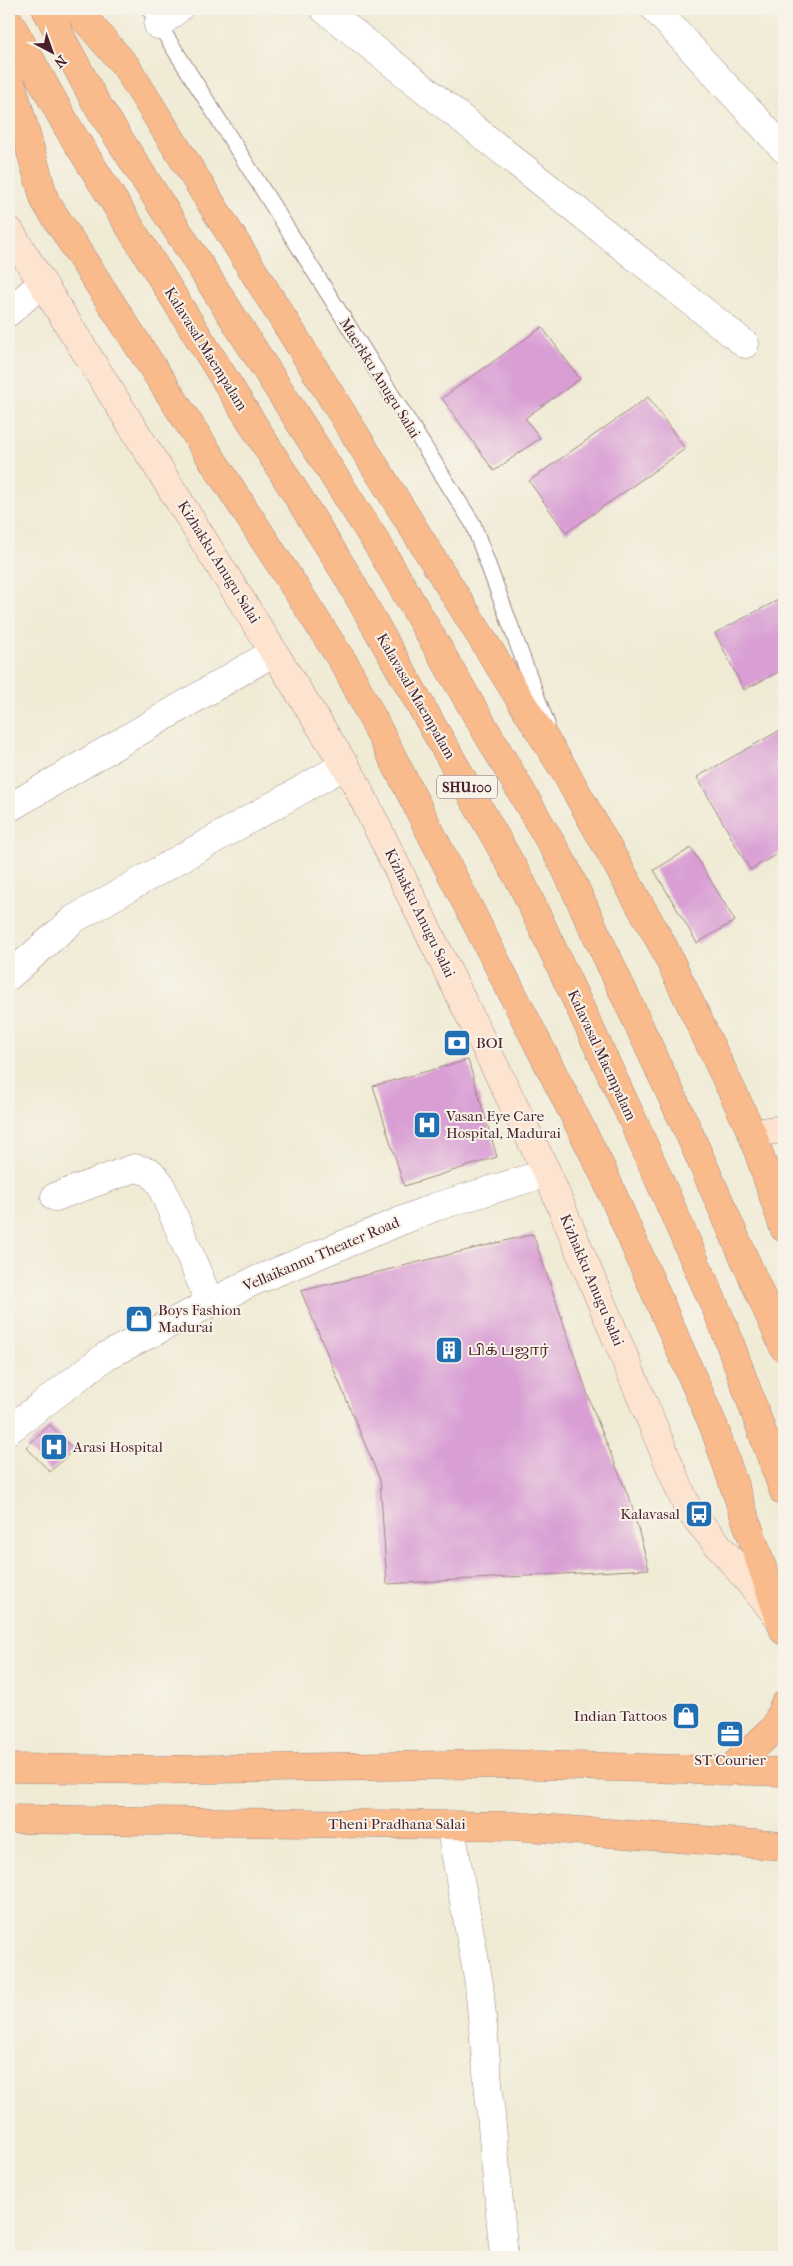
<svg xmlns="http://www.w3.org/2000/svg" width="793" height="2266" font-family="'IM FELL French Canon','Noto Serif Tamil',serif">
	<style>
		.building { fill: #d99fd4 }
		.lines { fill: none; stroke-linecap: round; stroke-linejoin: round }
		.lane-casing { stroke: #9d8580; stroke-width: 17 }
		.street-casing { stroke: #9d8580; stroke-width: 29 }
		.secondary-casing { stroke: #9d8580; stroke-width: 29 }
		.primary-casing { stroke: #9d8580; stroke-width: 29 }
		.lane { stroke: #fff; stroke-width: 15 }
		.street { stroke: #fff; stroke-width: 28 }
		.secondary { stroke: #fde4d1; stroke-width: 28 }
		.primary { stroke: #fabb8c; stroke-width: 28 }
		.labels { text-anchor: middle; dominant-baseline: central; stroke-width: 4; stroke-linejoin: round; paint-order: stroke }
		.shield { fill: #f7f3e8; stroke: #7e5f64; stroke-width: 1 }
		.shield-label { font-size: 14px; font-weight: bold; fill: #4a1f2b }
		.street-label { font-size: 15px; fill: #4a1f2b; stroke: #f7f3e8 }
		.poi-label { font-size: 15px; fill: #4a1f2b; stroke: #f7f3e8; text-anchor: start }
	</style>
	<rect width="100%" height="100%" fill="#f7f3e8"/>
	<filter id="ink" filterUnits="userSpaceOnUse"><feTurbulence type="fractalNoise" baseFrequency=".02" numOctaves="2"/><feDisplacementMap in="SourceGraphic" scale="10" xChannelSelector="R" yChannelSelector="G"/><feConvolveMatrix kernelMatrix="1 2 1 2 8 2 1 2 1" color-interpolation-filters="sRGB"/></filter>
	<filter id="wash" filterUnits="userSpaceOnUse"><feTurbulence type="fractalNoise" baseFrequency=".0096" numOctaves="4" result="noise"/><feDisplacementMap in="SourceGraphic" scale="20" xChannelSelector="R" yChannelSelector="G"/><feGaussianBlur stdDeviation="1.12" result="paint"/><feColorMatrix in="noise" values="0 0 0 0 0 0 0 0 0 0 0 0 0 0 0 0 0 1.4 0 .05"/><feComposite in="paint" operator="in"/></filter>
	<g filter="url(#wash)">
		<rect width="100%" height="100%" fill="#f0ebd5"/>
		<g id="blocks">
			<g class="building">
				<polygon points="542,327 580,379 525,418 540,438 494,471 442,398"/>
				<polygon points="648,397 685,449 566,533 529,481"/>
				<polygon points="784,597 784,669 744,690 715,633"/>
				<polygon points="784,728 784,850 750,870 697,777"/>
				<polygon points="691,848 735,921 697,943 654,870"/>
				<polygon points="468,1060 497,1157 404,1186 373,1086"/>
				<polygon points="533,1234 593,1410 631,1503 649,1569 387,1584 380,1480 301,1291"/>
				<polygon points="50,1425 74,1449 50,1472 26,1447"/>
			</g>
		</g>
	</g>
	<g filter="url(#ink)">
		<use href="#blocks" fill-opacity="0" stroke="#9d8580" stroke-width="1"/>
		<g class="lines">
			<g class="lane-casing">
				<polyline id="lane" points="149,9 473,524 547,724"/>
			</g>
			<g class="street-casing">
				<g id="street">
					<polyline points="324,9 745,344"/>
					<polyline points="655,9 784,149"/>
					<polyline points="158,25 178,9"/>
					<polyline points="9,312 42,283"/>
					<polyline points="9,808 274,652"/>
					<polyline points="9,976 74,919 345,765"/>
					<polyline points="55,1197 135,1168 150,1172 160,1183 210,1303"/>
					<polyline points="9,1430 106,1356 252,1282 435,1207 547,1173"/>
					<polyline points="450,1824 479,1984 504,2257"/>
				</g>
			</g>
			<g class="secondary-casing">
				<g id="secondary">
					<polyline points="9,230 354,780 547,1173 688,1509 779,1618"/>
					<polyline points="752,1133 784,1129"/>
				</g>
			</g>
			<g class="primary-casing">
				<g id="primary">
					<polyline points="46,9 95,101 378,545 565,867 689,1133 784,1348"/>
					<polyline points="76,9 125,65 564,770 663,946 752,1133 784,1228"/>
					<polyline points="9,21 67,126 345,572 522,884 635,1125 724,1327 784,1492"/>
					<polyline points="9,75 45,201 347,668 602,1170 714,1427 784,1631"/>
					<polyline points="9,1768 156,1770 499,1764 784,1772"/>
					<polyline points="727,1772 775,1728 784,1705"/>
					<polyline points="9,1819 514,1826 784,1846"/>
				</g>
			</g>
			<use href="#lane" class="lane"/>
			<use href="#street" class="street"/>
			<use href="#secondary" class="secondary"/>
			<use href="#primary" class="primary"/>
		</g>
	</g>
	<defs>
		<g id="bank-square" transform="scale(1.4375)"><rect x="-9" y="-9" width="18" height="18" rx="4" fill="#1f6fb2" stroke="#f7f3e8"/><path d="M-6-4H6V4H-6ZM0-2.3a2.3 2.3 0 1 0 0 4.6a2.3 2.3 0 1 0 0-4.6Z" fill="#fff"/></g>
		<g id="hospital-square" transform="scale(1.4375)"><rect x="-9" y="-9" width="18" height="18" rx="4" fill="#1f6fb2" stroke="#f7f3e8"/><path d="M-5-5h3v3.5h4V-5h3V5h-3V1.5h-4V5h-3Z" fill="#fff"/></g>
		<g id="shop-square" transform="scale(1.4375)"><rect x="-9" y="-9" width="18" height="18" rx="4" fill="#1f6fb2" stroke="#f7f3e8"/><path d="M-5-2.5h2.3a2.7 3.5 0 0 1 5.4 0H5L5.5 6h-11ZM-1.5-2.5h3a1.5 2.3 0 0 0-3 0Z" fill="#fff"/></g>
		<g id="building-square" transform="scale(1.4375)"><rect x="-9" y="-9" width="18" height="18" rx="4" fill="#1f6fb2" stroke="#f7f3e8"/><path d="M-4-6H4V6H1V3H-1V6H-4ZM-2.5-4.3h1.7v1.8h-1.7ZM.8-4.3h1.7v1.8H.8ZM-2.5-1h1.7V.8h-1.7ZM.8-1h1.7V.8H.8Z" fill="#fff"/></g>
		<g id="bus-square" transform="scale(1.4375)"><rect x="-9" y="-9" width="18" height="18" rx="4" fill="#1f6fb2" stroke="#f7f3e8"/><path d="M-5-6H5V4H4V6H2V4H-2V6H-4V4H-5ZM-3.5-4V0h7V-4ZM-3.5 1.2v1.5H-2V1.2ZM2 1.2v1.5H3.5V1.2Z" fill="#fff"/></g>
		<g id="office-square" transform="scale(1.4375)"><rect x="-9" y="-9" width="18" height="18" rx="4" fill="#1f6fb2" stroke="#f7f3e8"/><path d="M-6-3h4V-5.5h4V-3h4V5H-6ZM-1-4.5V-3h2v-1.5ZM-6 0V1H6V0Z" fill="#fff"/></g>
	</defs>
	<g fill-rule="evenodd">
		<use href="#bank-square" x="457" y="1043"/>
		<use href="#hospital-square" x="427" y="1125"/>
		<use href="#shop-square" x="139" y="1319"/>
		<use href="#building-square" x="449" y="1350"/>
		<use href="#hospital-square" x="54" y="1447"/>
		<use href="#bus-square" x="699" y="1514"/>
		<use href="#shop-square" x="686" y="1716"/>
		<use href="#office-square" x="730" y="1734"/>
	</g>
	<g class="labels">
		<rect class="shield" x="437" y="775.5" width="60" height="23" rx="4"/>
		<g class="shield-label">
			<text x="467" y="787">SHU100</text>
		</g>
		<g class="street-label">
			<text transform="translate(206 349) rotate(58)">Kalavasal Maempalam</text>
			<text transform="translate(380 378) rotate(58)">Maerkku Anugu Salai</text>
			<text transform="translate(219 562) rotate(58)">Kizhakku Anugu Salai</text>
			<text transform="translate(416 696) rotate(60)">Kalavasal Maempalam</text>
			<text transform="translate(420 913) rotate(64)">Kizhakku Anugu Salai</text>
			<text transform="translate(602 1055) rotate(65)">Kalavasal Maempalam</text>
			<text transform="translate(321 1254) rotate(-23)">Vellaikannu Theater Road</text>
			<text transform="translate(592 1280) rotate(67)">Kizhakku Anugu Salai</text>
			<text x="397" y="1824">Theni Pradhana Salai</text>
		</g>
		<g class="poi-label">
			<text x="476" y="1043">BOI</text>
			<text x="446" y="1116">Vasan Eye Care<tspan x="446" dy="17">Hospital, Madurai</tspan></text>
			<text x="158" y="1310">Boys Fashion<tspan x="158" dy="17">Madurai</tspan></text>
			<text x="468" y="1350">பிக் பஜார்</text>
			<text x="73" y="1447">Arasi Hospital</text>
			<text x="680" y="1514" text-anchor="end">Kalavasal</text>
			<text x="667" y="1716" text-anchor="end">Indian Tattoos</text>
			<text x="730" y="1760" text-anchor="middle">ST Courier</text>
		</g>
	</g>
	<rect width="793" height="2266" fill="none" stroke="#f7f3e8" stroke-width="30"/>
	<g transform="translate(52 52) rotate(139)" stroke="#f7f3e8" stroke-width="4" paint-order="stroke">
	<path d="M0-4L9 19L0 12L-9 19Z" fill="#4a1f2b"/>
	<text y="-8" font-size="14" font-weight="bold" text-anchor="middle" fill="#4a1f2b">N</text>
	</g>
</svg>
